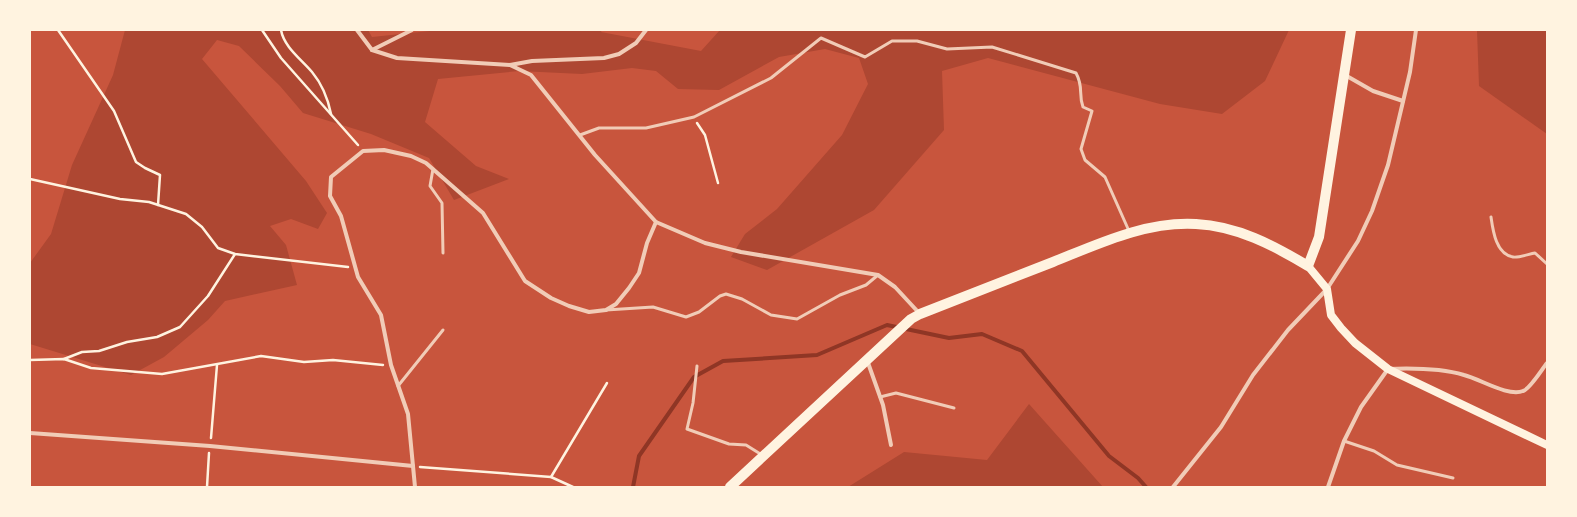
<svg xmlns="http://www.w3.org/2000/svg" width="1577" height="517" font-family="Montserrat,sans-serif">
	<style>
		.green { fill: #ae4732 }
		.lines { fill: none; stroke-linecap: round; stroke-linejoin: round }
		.stream { stroke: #8f3625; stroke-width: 4 }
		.path { stroke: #fff3e0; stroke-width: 2.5 }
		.service { stroke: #f1ccb7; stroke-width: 3 }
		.minor { stroke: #f1ccb7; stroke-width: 4 }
		.secondary { stroke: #fff3e0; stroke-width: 8 }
		.primary { stroke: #fff3e0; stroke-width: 10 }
	</style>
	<rect width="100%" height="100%" fill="#c8553d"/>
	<g class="green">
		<polygon points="125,30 368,30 372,37 439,30 602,30 601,32 701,51 720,30 1289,30 1265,81 1222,114 1160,104 988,58 942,71 944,130 874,210 767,270 731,257 745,234 777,209 842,135 868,84 859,58 825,49 779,57 719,90 678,89 656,71 632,68 582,74 519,71 438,79 425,122 476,166 509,179 454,200 429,158 371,134 303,113 280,86 239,46 217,40 202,59 306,181 327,213 318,229 291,219 270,226 286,245 297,285 225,301 208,320 164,357 131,375 30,344 30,263 51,234 72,165 113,75"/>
		<polygon points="1477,30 1547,30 1547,134 1479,86"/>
		<polygon points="1029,404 1103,487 848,487 904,452 987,460"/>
	</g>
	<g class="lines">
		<polyline class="stream" points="633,487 639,456 694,377 723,361 817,355 887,325 949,338 982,334 1022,351 1109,456 1138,478 1146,487"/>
		<g class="path">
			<polyline points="58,30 114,111 136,162 145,168 160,175 158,205"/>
			<polyline points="262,30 281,58 358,145"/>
			<path d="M 281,30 C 284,47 301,59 312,72 C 322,84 328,99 331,114"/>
			<polyline points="697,123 705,135 718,183"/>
			<polyline points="30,179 120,199 149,202 186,214 202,227 218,248 235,254 348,267"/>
			<polyline points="64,359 82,352 99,351 127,342 157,337 180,327 208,296 235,254"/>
			<polyline points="30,360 64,359 91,368 162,374 261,356 304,362 333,360 383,365"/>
			<polyline points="211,438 217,365"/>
			<polyline points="420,467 551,477 573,487"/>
			<polyline points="551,477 607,383"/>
			<polyline points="207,487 209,453"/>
		</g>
		<g class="service">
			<path d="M 580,135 L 599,128 L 646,128 L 694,117 L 771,78 L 821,38 L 865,57 L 892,41 L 917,41 L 947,49 L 992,47 L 1076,73 C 1084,88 1078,93 1083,107 L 1092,111 L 1081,149 L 1085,160 L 1105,177 L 1129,231"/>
			<polyline points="433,169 430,186 442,203 443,253"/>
			<path d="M 1491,217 C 1493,231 1496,254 1513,257 C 1519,258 1529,254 1535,253 L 1547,264"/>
			<polyline points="606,310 653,307 686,317 699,312 720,296 726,294 742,299 771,315 797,319 840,295 866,285 878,275"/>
			<polyline points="697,366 693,403 687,429 729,444 746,445 762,455"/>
			<polyline points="398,386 443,330"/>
			<polyline points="880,397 896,393 954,408"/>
			<polyline points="1344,441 1374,451 1397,465 1453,478"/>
		</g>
		<g class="minor">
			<polyline points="357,30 372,50 397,58 510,65 532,61 604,58 619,54 636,43 646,30"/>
			<polyline points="372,50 412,30"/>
			<polyline points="510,65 531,75 595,155 656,222 705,243 741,252 878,275 895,287 920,314"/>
			<polyline points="1345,75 1373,91 1403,101"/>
			<polyline points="867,360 883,405 891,445"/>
			<polyline points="30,433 210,446 413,466"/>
			<polyline points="415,487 408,414 391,365 381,315 358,277 341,216 330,196 331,177 363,151 384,150 411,156 426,163 483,213 525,281 551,298 569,306 589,312 606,310 616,304 629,288 639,273 647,243 656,222"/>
			<polyline points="1173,487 1221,427 1253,375 1288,330 1327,289 1358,241 1372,211 1388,165 1410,72 1416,30"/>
			<path d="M 1328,487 L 1344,441 L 1361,407 L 1388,369 C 1413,368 1440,368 1464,375 C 1480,379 1508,397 1523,391 C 1530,389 1542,369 1547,363"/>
		</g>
		<polyline class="secondary" points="1308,266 1327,289 1331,315 1341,328 1355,343 1388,369 1547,445"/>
		<path class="primary" d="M 730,487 L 911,319 L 920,314 C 965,296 1009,279 1053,262 C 1098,244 1146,221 1196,224 C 1237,226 1273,245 1308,266 L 1319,237 L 1351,30"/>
	</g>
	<rect width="1577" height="517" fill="none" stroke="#fff3e0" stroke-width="62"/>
</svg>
